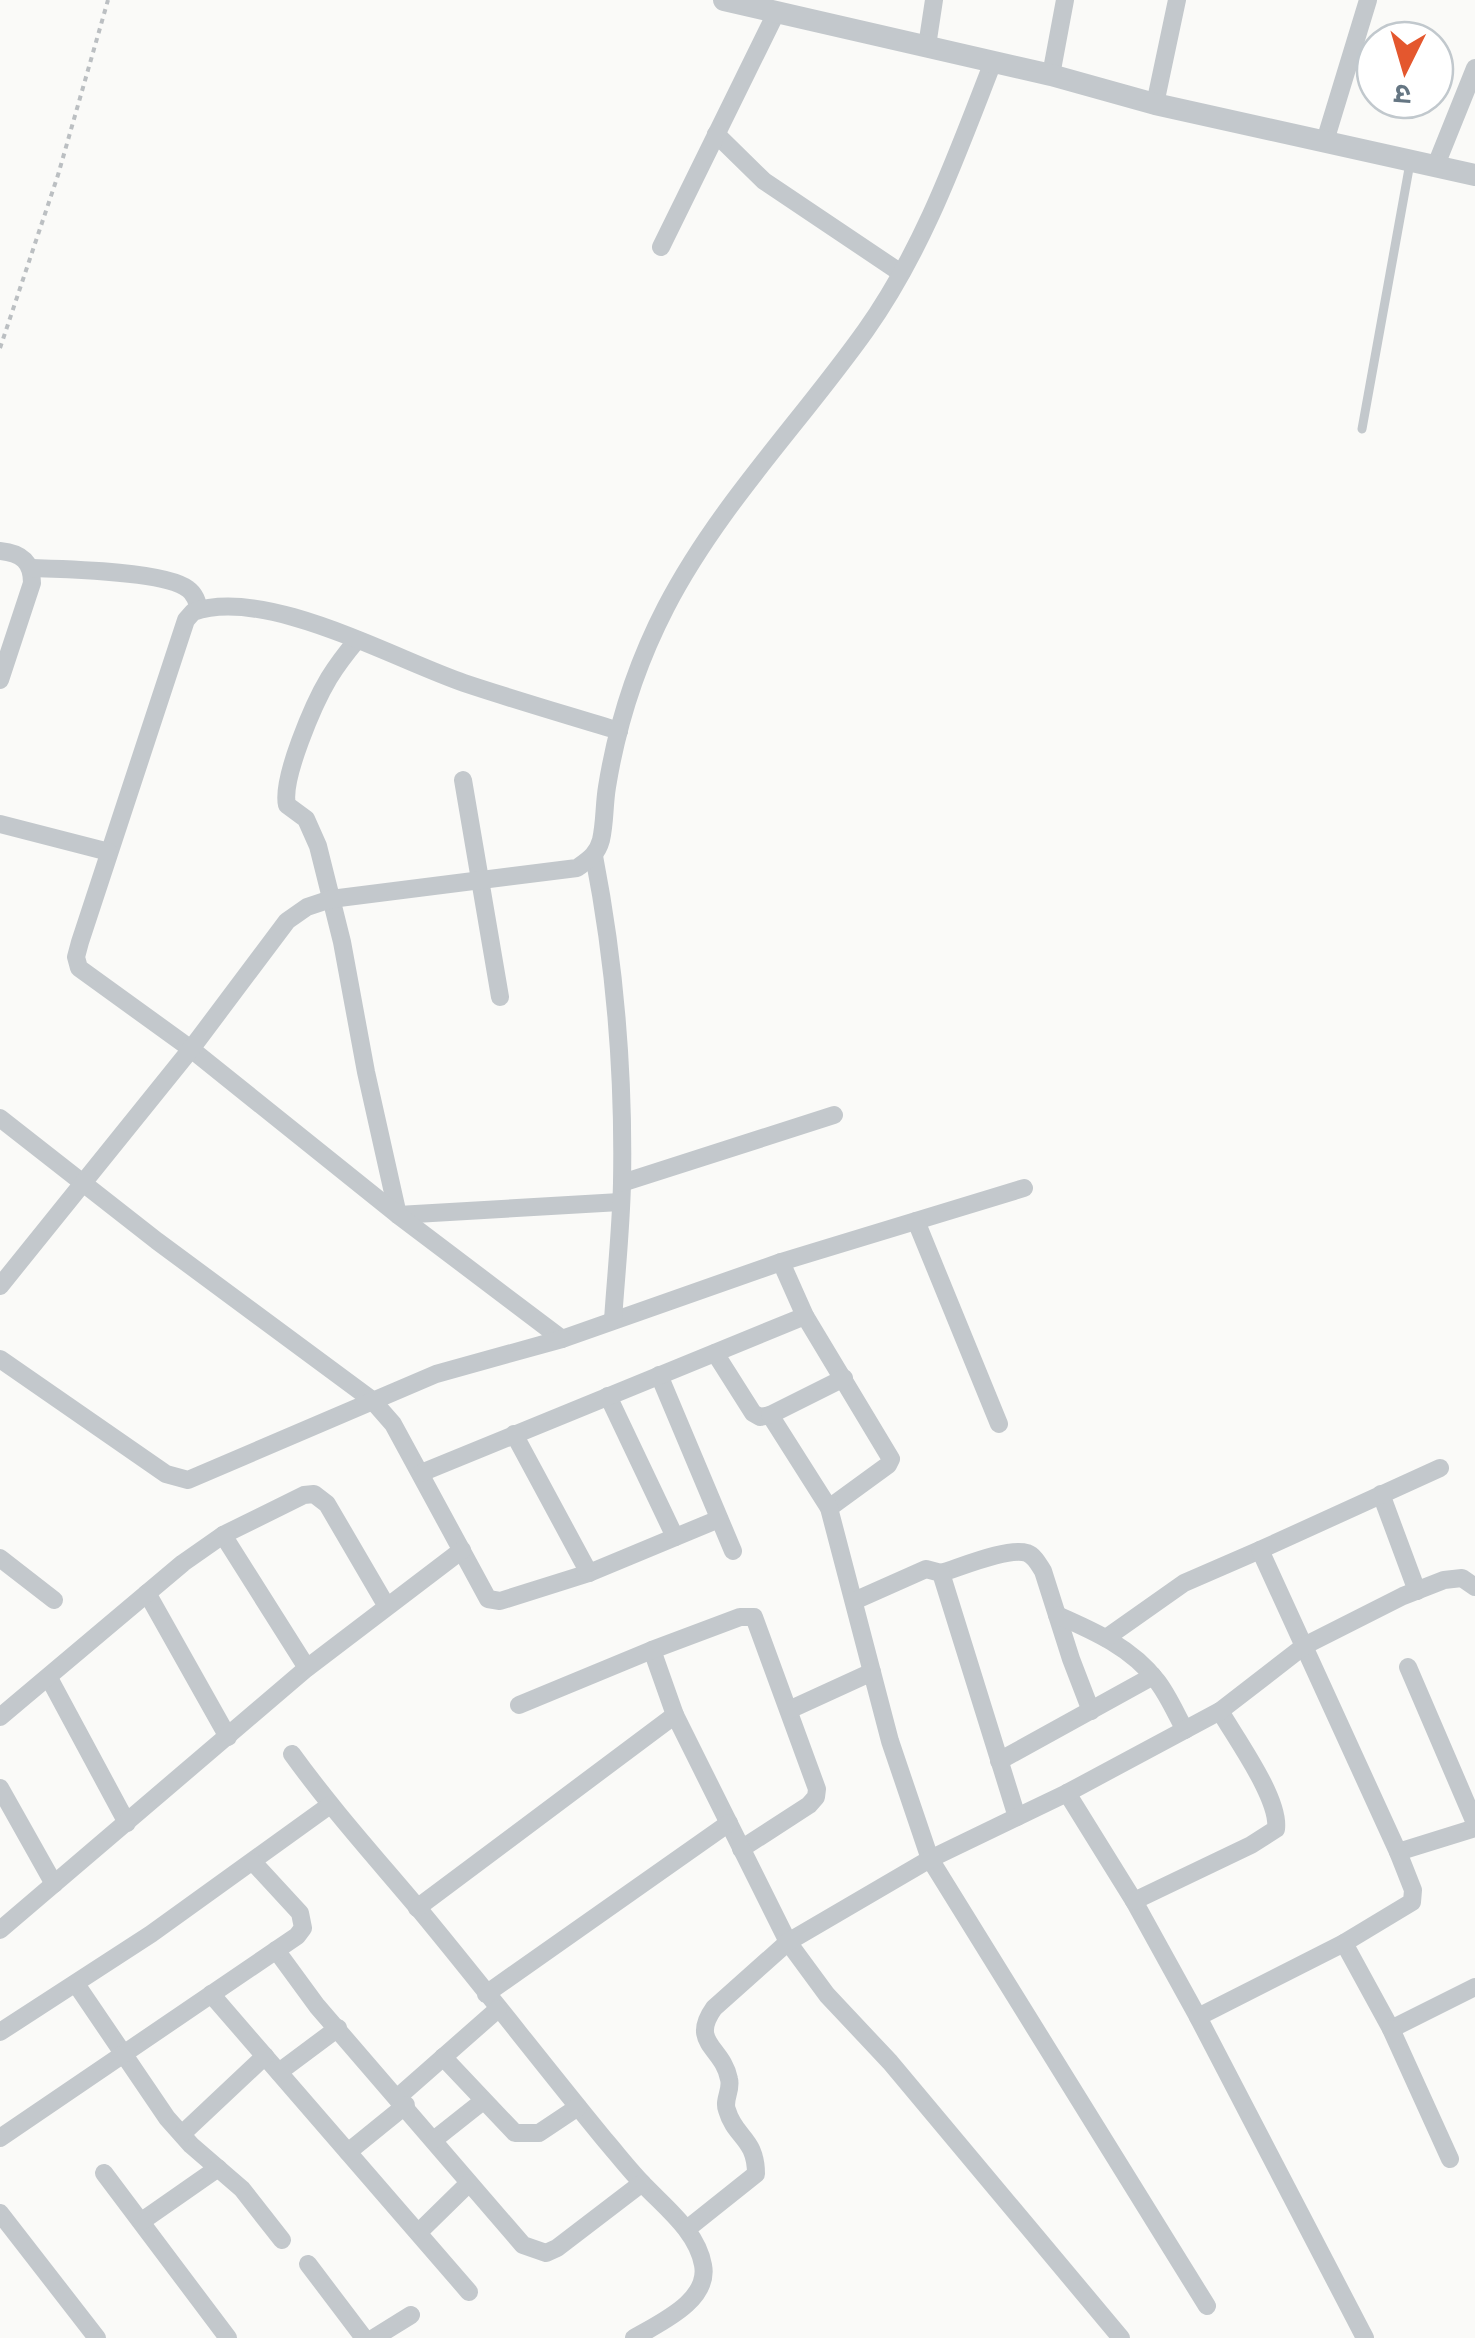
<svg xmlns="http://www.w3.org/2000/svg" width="1475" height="2338" font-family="Cabin,'Noto Sans Devanagari',sans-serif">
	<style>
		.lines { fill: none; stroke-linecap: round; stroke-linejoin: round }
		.path { stroke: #bbbfc2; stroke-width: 4; stroke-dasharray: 5 5; stroke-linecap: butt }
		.service { stroke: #c3c8cc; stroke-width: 9 }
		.minor { stroke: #c3c8cc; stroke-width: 18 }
		.tertiary { stroke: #c3c8cc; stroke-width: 22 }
	</style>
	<rect width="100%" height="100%" fill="#fafaf8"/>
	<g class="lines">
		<polyline class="path" points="0,348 58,175 108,0"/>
		<polyline class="service" points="1362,429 1410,163"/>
		<g class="minor">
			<polyline points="927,46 934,0"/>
			<polyline points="1051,75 1065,0"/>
			<polyline points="1155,104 1177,0"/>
			<polyline points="716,134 764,181 901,273"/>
			<polyline points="1325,141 1368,0"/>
			<polyline points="1436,165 1475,68"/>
			<polyline points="661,247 776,13"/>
			<path d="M 0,551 C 22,553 32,562 32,583 L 0,680"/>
			<path d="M 32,568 C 63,569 166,571 188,589 C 195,594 197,601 199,609"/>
			<path d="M 357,640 C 347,652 337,665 329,678 C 314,703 281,779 287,805 L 306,819 L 318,846 L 342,942 L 366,1072 L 398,1215 L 620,1202"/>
			<path d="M 619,731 C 567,715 515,700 464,683 C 394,659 265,586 193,612 L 186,620 L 80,942 L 76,957 L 79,968 L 191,1049 L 398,1215 L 562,1339 L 781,1262 L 1024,1188"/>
			<polyline points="463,780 500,997"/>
			<polyline points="0,824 109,852"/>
			<path d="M 594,856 C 615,964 624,1074 622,1183 C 621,1229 616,1275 613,1320"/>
			<polyline points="0,1118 157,1241 372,1400 393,1424 488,1599 500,1601 589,1573 719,1519"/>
			<polyline points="622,1183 834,1115"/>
			<polyline points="916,1221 999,1424"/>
			<polyline points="781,1262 805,1316 891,1459 888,1465 829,1508"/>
			<path d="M 0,1286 L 191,1049 L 287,921 L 307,907 L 331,899 L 577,868 C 588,860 597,855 601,840 C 605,823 604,805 607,787 C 617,725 637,663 666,607 C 719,505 800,423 866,330 C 924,248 957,154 993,62"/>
			<polyline points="715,1353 753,1413 760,1417 770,1415 829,1508 890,1741 930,1859 1207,2306"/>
			<polyline points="0,1359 166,1474 188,1480 436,1374 562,1339"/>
			<polyline points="659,1375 733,1551"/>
			<polyline points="608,1396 675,1537"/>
			<polyline points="770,1415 844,1378"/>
			<polyline points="514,1434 589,1573"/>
			<polyline points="421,1473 805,1316"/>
			<polyline points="1381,1494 1417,1591"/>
			<polyline points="223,1535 307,1668"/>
			<polyline points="0,1558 54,1600"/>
			<path d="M 941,1573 C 961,1567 1008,1547 1027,1553 C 1035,1556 1039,1565 1043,1571 L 1071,1659 L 1091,1711"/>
			<polyline points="147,1593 228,1737"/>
			<polyline points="854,1601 926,1569 941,1573 1017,1817"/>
			<path d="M 1057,1615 C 1094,1631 1132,1648 1157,1681 C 1168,1695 1176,1714 1185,1730"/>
			<polyline points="1106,1638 1184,1583 1260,1550"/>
			<polyline points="652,1650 675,1715"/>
			<polyline points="1408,1667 1475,1823"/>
			<polyline points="49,1678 127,1823"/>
			<polyline points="519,1705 652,1650 740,1617 754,1617 817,1789 816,1797 809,1805 741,1849"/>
			<polyline points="789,1710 872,1672"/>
			<polyline points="0,1717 183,1563 223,1535 304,1495 314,1494 327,1504 386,1605"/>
			<path d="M 292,1754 C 331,1808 375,1857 418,1908 C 481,1984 542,2063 605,2140 C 618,2155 631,2172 645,2186 C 667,2209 697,2232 703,2265 C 710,2301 659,2323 634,2338"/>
			<polyline points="999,1761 1153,1676"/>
			<polyline points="0,1788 54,1884"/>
			<polyline points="1067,1793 1134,1901 1198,2017 1365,2338"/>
			<polyline points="1398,1852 1475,1828"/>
			<path d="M 1134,1901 L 1251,1845 L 1276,1829 C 1280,1799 1236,1739 1220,1711"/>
			<polyline points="417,1908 675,1715 788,1942 827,1995 890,2062 1121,2338"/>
			<polyline points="0,1930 307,1668 462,1550"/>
			<polyline points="1344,1943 1391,2029 1475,1987"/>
			<polyline points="276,1950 317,2006 523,2245 546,2253 557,2248 642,2183"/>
			<polyline points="76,1984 167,2118 191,2145 242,2189 282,2240"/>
			<polyline points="211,1994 469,2292"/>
			<polyline points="486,1994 729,1823"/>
			<polyline points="1198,2017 1344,1943 1412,1902 1413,1890 1398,1852 1260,1550 1440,1468"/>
			<polyline points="1391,2029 1450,2159"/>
			<polyline points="0,2032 151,1934 330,1805"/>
			<polyline points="443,2057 515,2133 539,2133 578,2107"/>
			<polyline points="279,2072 338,2028"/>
			<polyline points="398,2097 498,2009"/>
			<polyline points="182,2134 265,2056"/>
			<polyline points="0,2138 297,1936 303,1928 300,1913 253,1862"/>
			<polyline points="435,2139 483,2101"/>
			<polyline points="348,2152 406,2105"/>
			<polyline points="104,2173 228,2338"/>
			<polyline points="0,2213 97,2338"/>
			<polyline points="142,2221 218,2168"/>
			<path d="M 687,2229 L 756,2174 C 756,2138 735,2138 727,2110 C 723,2100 732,2090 729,2079 C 723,2047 689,2043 714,2008 L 788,1942 L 930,1859 L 1067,1793 L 1220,1711 L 1304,1646 L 1403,1596 L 1444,1580 L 1462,1578 L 1475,1587"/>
			<polyline points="419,2232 469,2183"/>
			<polyline points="308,2264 364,2338"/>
			<polyline points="374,2338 411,2315"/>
		</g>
		<polyline class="tertiary" points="724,0 1051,75 1155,104 1475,175"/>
	</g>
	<g transform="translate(1405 70) rotate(185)"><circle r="48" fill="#ffffff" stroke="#c1c8cd" stroke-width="2.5"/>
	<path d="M0-8L18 38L0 25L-18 38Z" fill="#e4572e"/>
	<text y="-15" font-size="28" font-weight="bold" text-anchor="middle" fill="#657683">उ</text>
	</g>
</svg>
